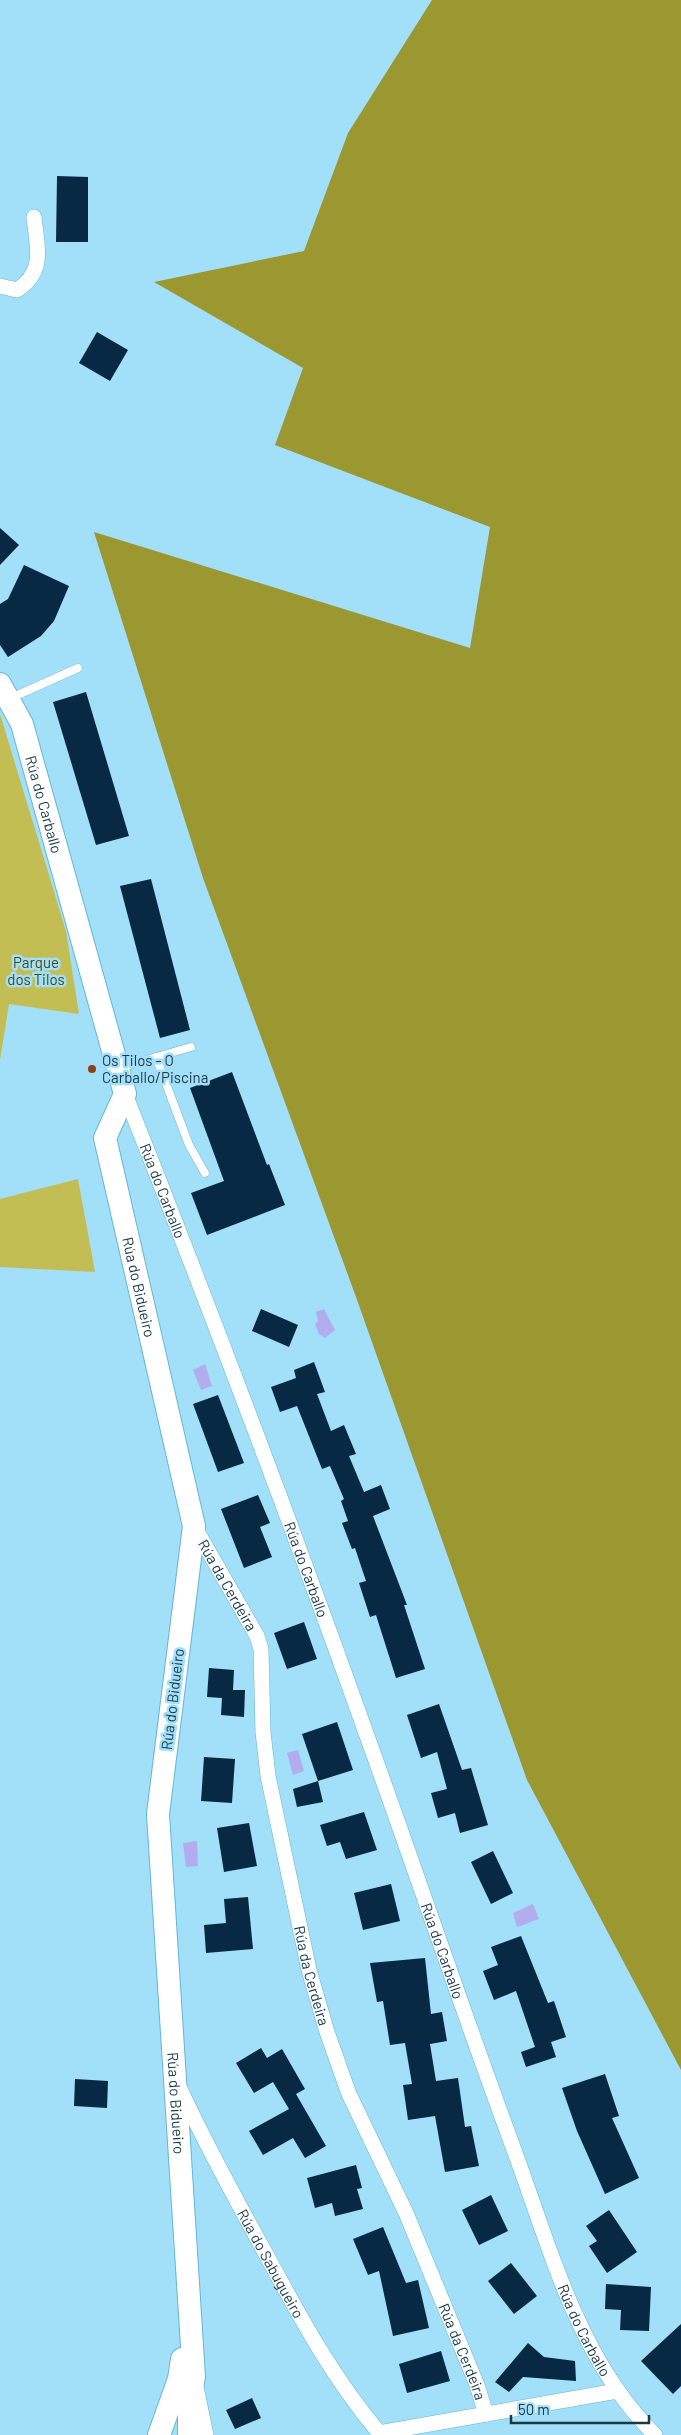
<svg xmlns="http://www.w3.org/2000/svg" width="681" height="2435" font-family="Barlow,sans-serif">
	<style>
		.green { fill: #c2be53 }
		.forest { fill: #9b9731 }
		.water { fill: #b2aeee }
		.building { fill: #082943 }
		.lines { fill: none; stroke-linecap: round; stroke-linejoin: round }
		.lane-casing { stroke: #67b5d5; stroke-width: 9 }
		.street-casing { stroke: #67b5d5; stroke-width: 16 }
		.secondary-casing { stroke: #67b5d5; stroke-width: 24 }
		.lane { stroke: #fff; stroke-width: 8 }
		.street { stroke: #fff; stroke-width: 15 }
		.secondary { stroke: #fff; stroke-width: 22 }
		.poi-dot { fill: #88421c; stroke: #a2dff9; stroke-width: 2 }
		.labels { text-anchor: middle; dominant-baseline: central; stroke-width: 5; stroke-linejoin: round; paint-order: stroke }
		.street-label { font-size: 15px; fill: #193947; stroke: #a2dff9 }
		.park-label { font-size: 15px; fill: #4a4812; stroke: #a2dff9 }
		.poi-label { font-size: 15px; fill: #193947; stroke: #a2dff9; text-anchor: start }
	</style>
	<rect width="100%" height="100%" fill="#a2dff9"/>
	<g class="green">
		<polygon points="0,714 66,931 79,1014 9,1004 0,1060"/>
		<polygon points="78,1179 95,1272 0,1267 0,1199"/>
	</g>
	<polygon class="forest" points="432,0 681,0 681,2070 527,1780 356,1297 203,878 94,532 470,648 490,527 275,445 303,368 154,282 304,251 348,133"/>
	<g class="water">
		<polygon points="324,1309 335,1330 325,1338 319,1334 315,1324 318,1321 316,1312"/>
		<polygon points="205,1364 212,1386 201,1390 193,1370"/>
		<polygon points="298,1750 304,1771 293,1775 287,1753"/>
		<polygon points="197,1841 198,1866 186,1867 183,1843"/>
		<polygon points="533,1904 539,1919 517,1927 513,1913"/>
	</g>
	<g class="building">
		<polygon points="57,176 88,177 88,242 56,242"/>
		<polygon points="97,332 128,350 110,381 79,363"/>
		<polygon points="0,528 19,545 0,565"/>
		<polygon points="24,565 69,586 54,621 41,636 8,657 0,645 0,604 8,599"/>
		<polygon points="86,692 129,836 96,845 53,702"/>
		<polygon points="151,879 190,1030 160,1038 120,886"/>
		<polygon points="232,1072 267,1165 269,1164 285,1205 207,1235 191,1193 224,1181 190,1088"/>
		<polygon points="261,1309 298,1325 289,1347 252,1331"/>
		<polygon points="314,1362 325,1392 317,1394 331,1431 344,1425 356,1454 349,1456 364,1492 381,1485 390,1509 373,1516 407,1605 404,1605 425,1669 396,1678 376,1615 370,1617 359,1583 366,1581 355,1548 352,1549 342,1523 348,1521 341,1501 344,1499 330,1466 322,1469 297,1406 280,1412 271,1387 296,1378 294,1370"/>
		<polygon points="218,1395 244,1463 218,1472 193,1404"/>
		<polygon points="258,1495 270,1523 260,1527 272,1557 244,1568 221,1509"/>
		<polygon points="304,1622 317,1659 287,1669 274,1633"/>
		<polygon points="209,1668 234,1670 233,1690 245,1690 244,1717 221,1715 222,1698 207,1697"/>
		<polygon points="439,1704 462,1770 471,1768 488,1825 460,1833 455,1813 438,1818 431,1793 447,1789 437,1752 421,1758 407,1715"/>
		<polygon points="337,1722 353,1770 318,1781 302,1734"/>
		<polygon points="204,1757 235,1759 232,1803 201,1801"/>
		<polygon points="318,1781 323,1802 297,1807 293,1789"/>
		<polygon points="364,1812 377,1850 346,1859 340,1842 327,1846 320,1825"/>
		<polygon points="249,1823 257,1866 224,1872 217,1828"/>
		<polygon points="493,1851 513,1893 491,1904 471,1862"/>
		<polygon points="391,1884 400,1921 363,1930 354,1893"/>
		<polygon points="248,1897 253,1949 206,1953 204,1925 226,1923 224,1899"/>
		<polygon points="521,1936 548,2003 554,2001 566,2037 551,2042 556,2057 526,2067 521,2052 535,2047 516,1991 494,2000 483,1971 498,1965 491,1947"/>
		<polygon points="425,1958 431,2014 442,2012 447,2041 430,2044 436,2081 458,2078 465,2127 471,2126 479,2166 445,2172 435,2116 408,2120 403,2085 412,2084 405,2043 390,2045 383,2001 377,2002 370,1963"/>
		<polygon points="261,2048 267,2058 282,2049 305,2089 296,2094 326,2146 305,2158 293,2138 263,2155 249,2131 289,2109 273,2082 254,2093 236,2063"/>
		<polygon points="605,2074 619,2116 612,2118 639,2178 605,2194 577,2131 562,2088"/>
		<polygon points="75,2079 108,2081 107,2108 74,2106"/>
		<polygon points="356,2165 362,2188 357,2189 363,2209 335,2216 332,2203 315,2208 307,2178"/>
		<polygon points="491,2195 508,2231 479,2245 462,2210"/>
		<polygon points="609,2210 637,2252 607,2273 589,2246 597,2241 586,2226"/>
		<polygon points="383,2227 406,2283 418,2280 429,2328 393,2336 379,2271 368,2275 353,2239"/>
		<polygon points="511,2263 537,2296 514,2314 488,2281"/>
		<polygon points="606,2284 651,2287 649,2331 620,2330 621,2310 605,2309"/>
		<polygon points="681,2324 681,2386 673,2394 641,2361"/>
		<polygon points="528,2343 544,2357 575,2361 576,2381 523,2377 509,2392 495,2382"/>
		<polygon points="441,2351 450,2381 407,2393 399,2364"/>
		<polygon points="252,2398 261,2418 235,2429 226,2410"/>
	</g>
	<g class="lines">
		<g class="lane-casing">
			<g id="lane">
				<polyline points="11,698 78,668"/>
				<polyline points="156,1057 189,1145 205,1173"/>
				<polyline points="119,1068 191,1047"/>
			</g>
		</g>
		<g class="street-casing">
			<g id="street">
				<path d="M 0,286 L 17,290 C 46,271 37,247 34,217"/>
				<path id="s1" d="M 125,1094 C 225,1346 320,1600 410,1857 C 445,1957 480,2058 517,2158 C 552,2254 580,2361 655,2435"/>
				<path id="s2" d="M 194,1526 L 257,1636 L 261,1649 L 263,1732 L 268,1776 L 309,1970 L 327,2032 L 349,2094 L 406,2213 L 477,2385 L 486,2414"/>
				<path id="s3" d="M 179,2087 C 206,2145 236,2200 267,2256 C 301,2319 334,2380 381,2435"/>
				<polyline points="196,2387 206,2435"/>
				<polyline points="379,2433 617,2391"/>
			</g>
		</g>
		<g class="secondary-casing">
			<g id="secondary">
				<path id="s4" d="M 0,684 L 22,724 L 125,1094 L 105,1138 L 194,1526 L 158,1814 L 194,2377 L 189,2406 L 189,2435"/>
				<polyline points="159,2435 179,2379 182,2359"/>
			</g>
		</g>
		<use href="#lane" class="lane"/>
		<use href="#street" class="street"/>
		<use href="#secondary" class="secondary"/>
	</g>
	<circle class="poi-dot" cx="92" cy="1069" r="5"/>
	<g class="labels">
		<g class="street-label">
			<text stroke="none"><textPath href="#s4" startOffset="129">Rúa do Carballo</textPath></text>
			<text stroke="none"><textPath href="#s1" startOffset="104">Rúa do Carballo</textPath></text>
			<text stroke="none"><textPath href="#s4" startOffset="631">Rúa do Bidueiro</textPath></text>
			<text stroke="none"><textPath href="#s1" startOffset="509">Rúa do Carballo</textPath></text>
			<text stroke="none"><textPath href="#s2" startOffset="68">Rúa da Cerdeira</textPath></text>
			<text transform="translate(172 1699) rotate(-83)">Rúa do Bidueiro</text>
			<text stroke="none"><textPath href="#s1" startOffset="914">Rúa do Carballo</textPath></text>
			<text stroke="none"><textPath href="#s2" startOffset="472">Rúa da Cerdeira</textPath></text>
			<text stroke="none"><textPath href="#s4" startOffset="1456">Rúa do Bidueiro</textPath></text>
			<text stroke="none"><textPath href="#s3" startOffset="199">Rúa do Sabugueiro</textPath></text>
			<text stroke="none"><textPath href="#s1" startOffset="1319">Rúa do Carballo</textPath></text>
			<text stroke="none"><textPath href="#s2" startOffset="878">Rúa da Cerdeira</textPath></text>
		</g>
		<g class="park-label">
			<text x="36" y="962">Parque<tspan x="36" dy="17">dos Tilos</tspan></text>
		</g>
		<g class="poi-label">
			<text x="102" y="1060">Os Tilos - O<tspan x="102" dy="17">Carballo/Piscina</tspan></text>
		</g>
	</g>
	<path d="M511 2415v8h138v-8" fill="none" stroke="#193947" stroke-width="2.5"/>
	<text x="518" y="2415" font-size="15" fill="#193947" stroke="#a2dff9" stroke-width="4" paint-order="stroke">50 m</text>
</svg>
